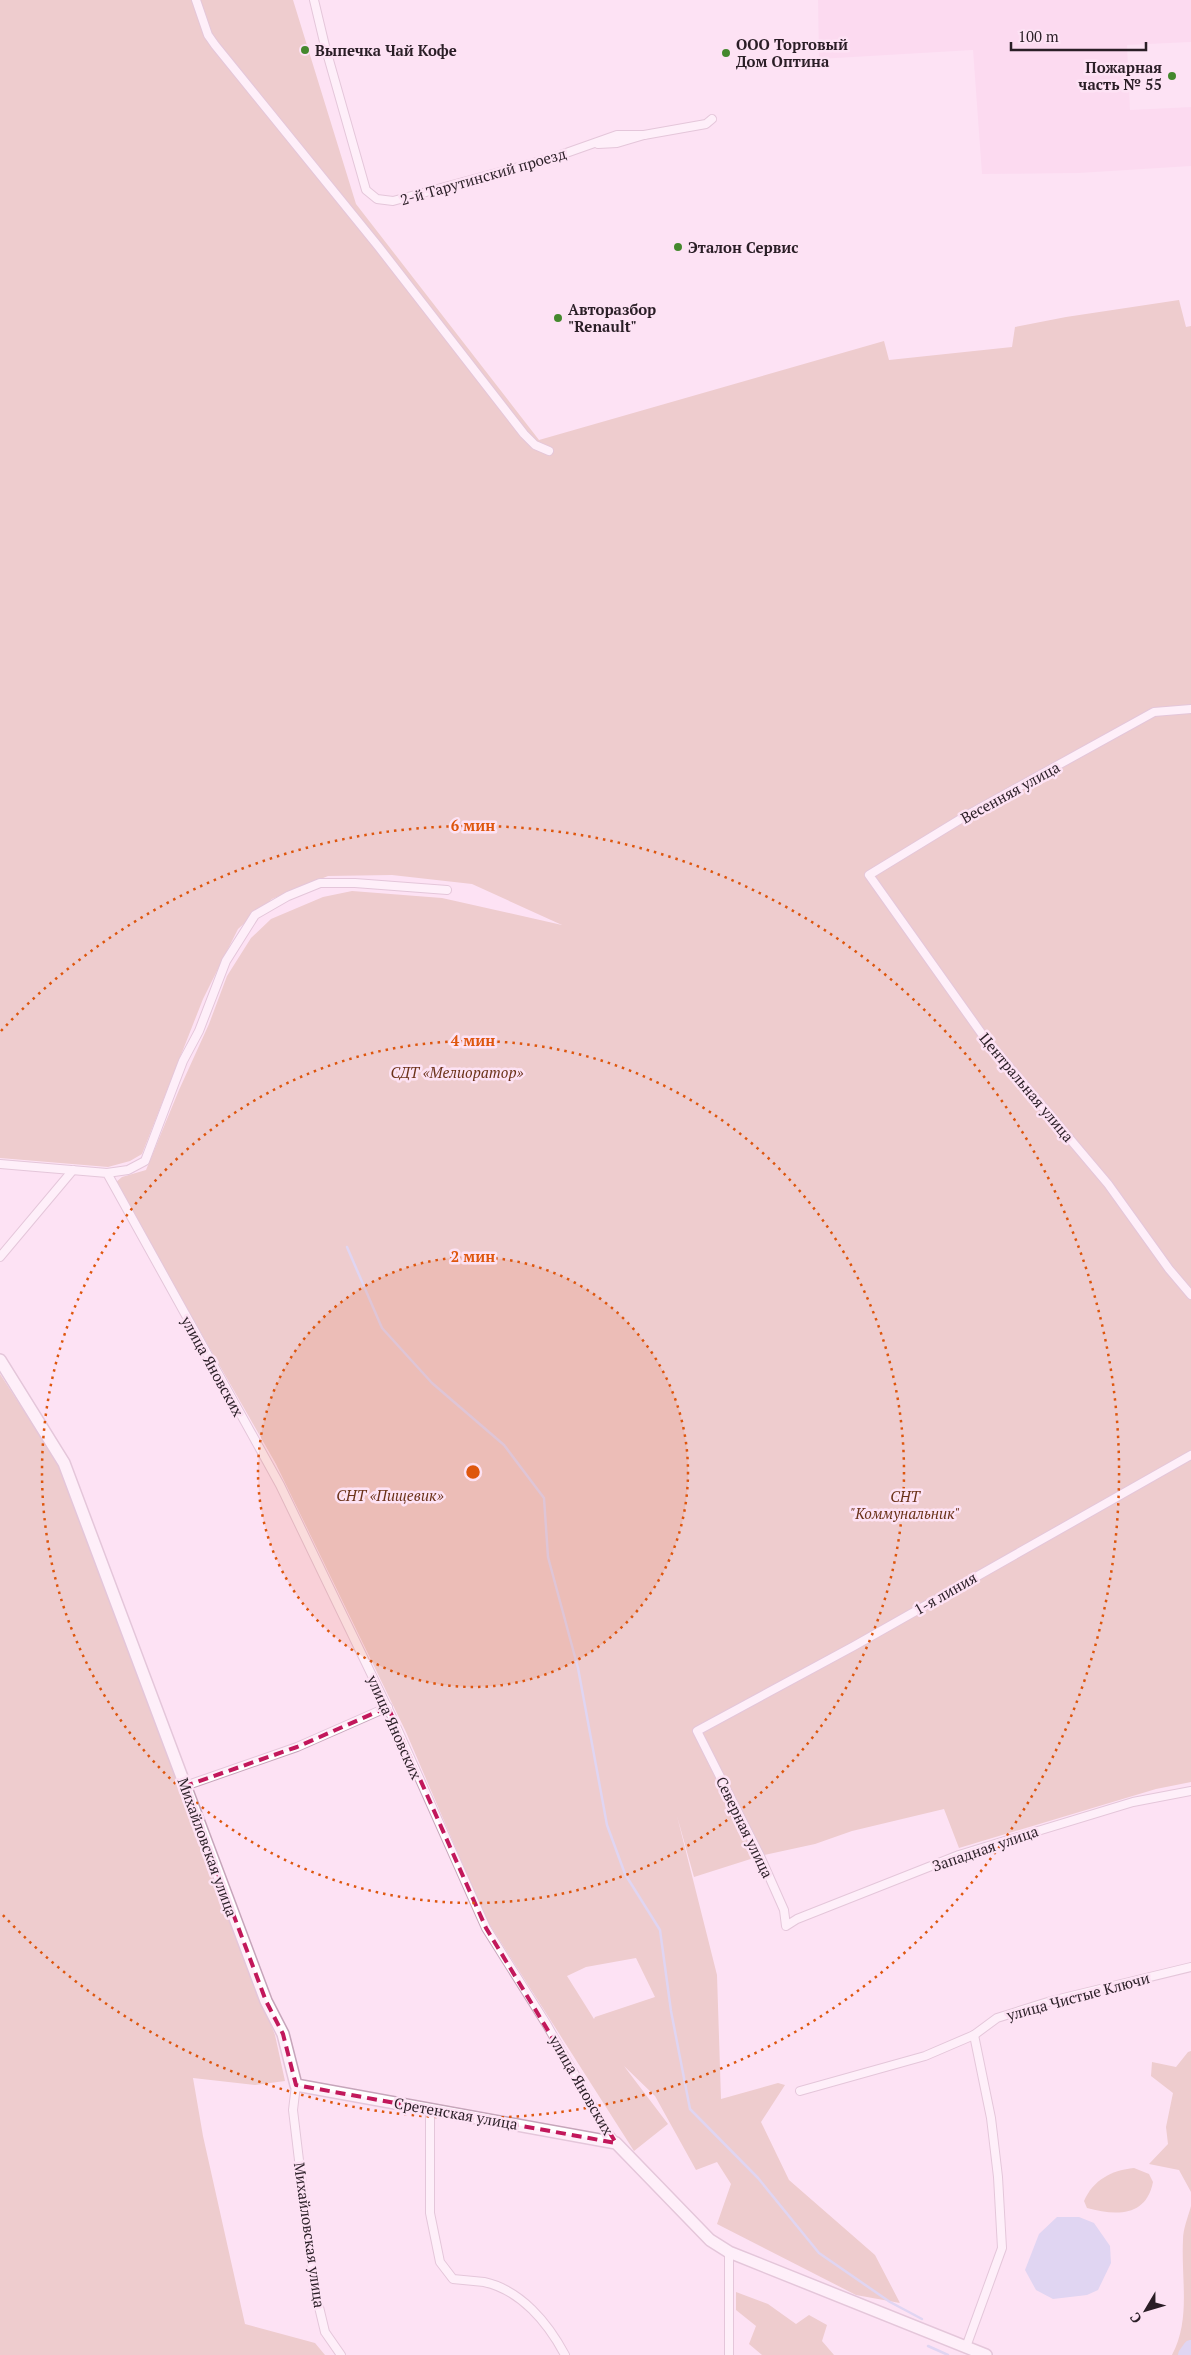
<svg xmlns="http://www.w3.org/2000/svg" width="1191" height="2355" font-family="'PT Serif',serif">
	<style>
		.built { fill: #fad1ec }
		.green { fill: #dbb1a0; fill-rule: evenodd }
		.water { fill: #bcc5ef }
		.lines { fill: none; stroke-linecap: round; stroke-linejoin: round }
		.stream { stroke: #bcc5ef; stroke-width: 2.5 }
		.river { stroke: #bcc5ef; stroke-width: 16 }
		.street-casing { stroke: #c6a5ba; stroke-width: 10 }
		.secondary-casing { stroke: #c6a5ba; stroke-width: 14 }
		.street { stroke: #fff; stroke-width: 8 }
		.secondary { stroke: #fff; stroke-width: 11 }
		.marked { fill: none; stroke: #c2185b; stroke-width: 4; stroke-dasharray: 10 6; stroke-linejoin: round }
		.ring { fill: none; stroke: #de560d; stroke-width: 2.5; stroke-dasharray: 2.5 5 }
		.poi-dot { fill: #44882d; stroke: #fde2f4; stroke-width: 2 }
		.labels { text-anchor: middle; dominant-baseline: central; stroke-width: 5; stroke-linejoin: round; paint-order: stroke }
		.poi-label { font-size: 15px; font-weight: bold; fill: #2a1e26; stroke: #fde2f4; text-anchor: start }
		.street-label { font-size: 15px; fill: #2a1e26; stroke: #fde2f4 }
		.park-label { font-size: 15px; font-style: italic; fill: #6b3219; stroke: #fde2f4 }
		.centre { fill: #de560d; stroke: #fde2f4; stroke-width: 2.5 }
		.ring-label { font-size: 15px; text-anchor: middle; font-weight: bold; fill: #de560d; stroke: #fde2f4; stroke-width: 5; stroke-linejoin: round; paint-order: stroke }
	</style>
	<rect width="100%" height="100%" fill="#fde2f4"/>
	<polygon class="built" points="818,0 1191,0 1191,42 1127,45 1130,110 1191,107 1191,166 1079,173 982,174 973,50 819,59"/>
	<g class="green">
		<path d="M 0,0 L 293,0 L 356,204 L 539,440 L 884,341 L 889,360 L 1012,347 L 1015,327 L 1066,317 L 1179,300 L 1186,327 L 1191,326 L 1191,1782 L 1156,1789 L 959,1848 L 944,1809 L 852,1831 L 815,1844 L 760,1856 L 694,1877 L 677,1816 L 717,1975 L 721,2099 L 778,2083 L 785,2085 L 761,2122 L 789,2180 L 875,2255 L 900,2303 L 856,2295 L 717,2224 L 731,2184 L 717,2162 L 696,2170 L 655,2096 L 624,2066 L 668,2124 L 634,2151 L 486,1919 L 406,1732 L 276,1464 L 115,1183 L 122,1177 L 146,1170 L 179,1090 L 209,1024 L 227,976 L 251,938 L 271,919 L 323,897 L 352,891 L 442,898 L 562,925 L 472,884 L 392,875 L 328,876 L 272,899 L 238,929 L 203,999 L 142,1154 L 130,1161 L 108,1167 L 0,1158 ZM 636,1958 L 655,1997 L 595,2017 L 594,2019 L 567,1976 L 586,1967 Z"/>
		<polygon points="0,1374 56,1460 275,2035 285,2081 255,2085 193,2078 203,2136 245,2324 315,2343 325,2355 0,2355"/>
		<polygon points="1191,2051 1191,2192 1179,2170 1149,2164 1168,2144 1166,2127 1173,2093 1151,2076 1152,2062 1176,2067 1188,2052"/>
		<path d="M 1134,2168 L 1149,2174 L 1153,2182 C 1146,2217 1116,2216 1087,2208 L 1084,2201 C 1093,2180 1112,2170 1134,2168 Z"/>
		<path d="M 1191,2206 L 1191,2355 L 1172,2355 C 1191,2319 1181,2280 1183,2240 C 1183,2229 1188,2217 1191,2206 Z"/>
		<polygon points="736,2292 768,2304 796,2324 809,2315 827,2325 822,2341 834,2355 762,2355 749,2344 756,2326 736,2310"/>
	</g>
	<polygon class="water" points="1057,2217 1079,2217 1094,2223 1110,2246 1111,2263 1098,2290 1087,2295 1053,2299 1036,2290 1025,2270 1039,2234"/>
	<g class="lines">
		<g class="stream">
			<polyline points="347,1247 382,1328 432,1383 504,1445 544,1498 548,1557 578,1668 607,1825 625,1874 660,1930 671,2011 690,2109 758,2178 819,2253 890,2302 922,2319"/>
			<polyline points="928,2346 948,2355"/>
		</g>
		<polyline class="river" points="1186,2355 1191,2348"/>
		<g class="street-casing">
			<g id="street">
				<polyline points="196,0 208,35 215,45 378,246 524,434 535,445 549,451"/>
				<polyline points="314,0 325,46 366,190 377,199 393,201 552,158 617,135 644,135"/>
				<polyline points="598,144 617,143 644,135 706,124 712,119"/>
				<polyline points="1191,709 1154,712 964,817 869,875 984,1037 1108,1184 1169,1269 1191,1295"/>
				<polyline points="0,1164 107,1173 280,1485 392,1717 486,1928 547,2025 606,2130 616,2143"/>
				<polyline points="107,1173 128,1170 145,1161 183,1061 199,1031 226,961 255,915 288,896 320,883 355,883 447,890"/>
				<polyline points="0,1257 73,1170"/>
				<polyline points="1191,1455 854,1646 697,1731 760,1856 784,1910 786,1926 797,1919 959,1855 1133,1802 1191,1791"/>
				<polyline points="185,1786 297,1747 388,1707"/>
				<polyline points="296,2085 293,2110 314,2286 325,2332 341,2355"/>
				<polyline points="800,2091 925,2056 974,2035 997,2018 1051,2001 1191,1967"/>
				<path d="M 430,2108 L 430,2213 L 440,2262 L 453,2279 C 463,2280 474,2281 484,2282 C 521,2290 548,2323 565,2355"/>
				<polyline points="729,2252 729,2355"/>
				<polyline points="966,2347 1002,2248 998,2177 991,2118 974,2035"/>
			</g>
		</g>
		<g class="secondary-casing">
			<polyline id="secondary" points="0,1360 64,1463 266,2001 283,2034 296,2085 616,2143 710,2240 729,2252 986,2355"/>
		</g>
		<use href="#street" class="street"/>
		<use href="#secondary" class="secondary"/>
	</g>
	<path d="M0 0H1191V2355H0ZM 388,1707 L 486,1928 L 616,2143 L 296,2085 L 283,2034 L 266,2001 L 185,1786 L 297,1747 Z" fill="#fde2f4" fill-opacity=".55" fill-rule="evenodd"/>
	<path class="marked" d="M 388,1707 L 486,1928 L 616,2143 L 296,2085 L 283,2034 L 266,2001 L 185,1786 L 297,1747 Z"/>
	<circle cx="473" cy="1472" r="215" fill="#de560d" fill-opacity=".12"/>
	<g class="ring">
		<circle cx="473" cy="1472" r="215"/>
		<circle cx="473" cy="1472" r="431"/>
		<path d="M1 1031A646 646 0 1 1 1 1913"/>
	</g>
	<g class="poi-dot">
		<circle cx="305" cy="50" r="5"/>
		<circle cx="726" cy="53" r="5"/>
		<circle cx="1172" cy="76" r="5"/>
		<circle cx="678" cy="247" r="5"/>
		<circle cx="558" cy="318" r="5"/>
	</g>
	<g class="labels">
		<g class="poi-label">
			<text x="736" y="44">ООО Торговый<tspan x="736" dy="17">Дом Оптина</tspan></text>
			<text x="315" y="50">Выпечка Чай Кофе</text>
			<text x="1162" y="67" text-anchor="end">Пожарная<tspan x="1162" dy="17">часть № 55</tspan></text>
			<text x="688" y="247">Эталон Сервис</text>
			<text x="568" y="309">Авторазбор<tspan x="568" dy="17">"Renault"</tspan></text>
		</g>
		<g class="street-label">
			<text transform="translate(483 176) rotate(-16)">2-й Тарутинский проезд</text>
			<text transform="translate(1010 792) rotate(-29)">Весенняя улица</text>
			<text transform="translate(1027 1087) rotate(50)">Центральная улица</text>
			<text transform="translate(213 1366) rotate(61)">улица Яновских</text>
			<text transform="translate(945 1593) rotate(-30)">1-я линия</text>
			<text transform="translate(395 1727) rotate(66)">улица Яновских</text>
			<text transform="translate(745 1827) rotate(64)">Северная улица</text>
			<text transform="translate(208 1847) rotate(70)">Михайловская улица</text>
			<text transform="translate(985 1848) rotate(-19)">Западная улица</text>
			<text transform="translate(1078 1996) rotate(-15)">улица Чистые Ключи</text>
			<text transform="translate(582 2085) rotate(60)">улица Яновских</text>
			<text transform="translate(456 2113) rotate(10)">Сретенская улица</text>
			<text transform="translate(310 2235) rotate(82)">Михайловская улица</text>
		</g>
		<g class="park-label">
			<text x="457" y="1072">СДТ «Мелиоратор»</text>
			<text x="390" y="1495">СНТ «Пищевик»</text>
			<text x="905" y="1496">СНТ<tspan x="905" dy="17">"Коммунальник"</tspan></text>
		</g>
	</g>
	<circle cx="473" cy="1472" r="8" class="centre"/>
	<g class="ring-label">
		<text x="473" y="831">6 мин</text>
		<text x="473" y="1046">4 мин</text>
		<text x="473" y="1262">2 мин</text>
	</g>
	<g transform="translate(1146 2310) rotate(232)" stroke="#fde2f4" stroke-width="4" paint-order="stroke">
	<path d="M0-4L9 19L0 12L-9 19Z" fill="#2a1e26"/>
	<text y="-8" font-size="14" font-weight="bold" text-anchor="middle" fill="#2a1e26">С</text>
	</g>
	<path d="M1011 42v8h135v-8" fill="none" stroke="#2a1e26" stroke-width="2.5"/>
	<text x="1018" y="42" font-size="15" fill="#2a1e26" stroke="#fde2f4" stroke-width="4" paint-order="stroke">100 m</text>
</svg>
